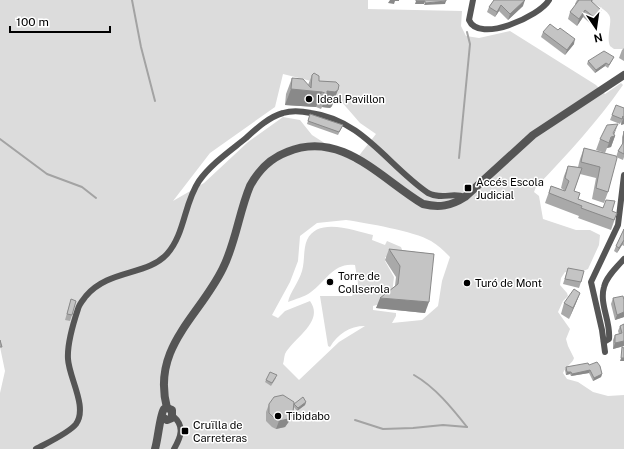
<svg xmlns="http://www.w3.org/2000/svg" width="624" height="449" font-family="'Public Sans',sans-serif">
	<style>
		.green { fill: #dcdcdc; fill-rule: evenodd }
		.lines { fill: none; stroke-linecap: round; stroke-linejoin: round }
		.stream { stroke: #a3a3a3; stroke-width: 2 }
		.minor { stroke: #555; stroke-width: 6 }
		.tertiary { stroke: #555; stroke-width: 8 }
		.wall { fill: #a9a9a9 }
		.shaded-wall { fill: #898989 }
		.building { fill: #c4c4c4; stroke: #898989 }
		.poi-dot { fill: #000; stroke: #fff; stroke-width: 1.5 }
		.labels { text-anchor: middle; dominant-baseline: central; stroke-width: 3; stroke-linejoin: round; paint-order: stroke }
		.poi-label { font-size: 11px; fill: #000; stroke: #fff; text-anchor: start }
	</style>
	<rect width="100%" height="100%" fill="#fff"/>
	<g class="green">
		<path d="M 0,0 L 368,0 L 368,9 L 462,11 L 461,26 L 466,36 L 479,38 L 510,31 L 596,85 L 605,94 L 621,83 L 623,85 C 597,122 568,154 536,187 L 534,192 L 539,196 L 543,219 L 576,230 L 590,230 L 600,235 L 599,245 L 588,269 L 581,272 L 565,272 L 561,278 L 560,285 L 567,293 L 568,296 L 563,301 L 558,312 L 570,329 L 566,339 L 568,346 L 574,358 C 573,363 566,366 563,373 L 567,379 L 578,382 L 593,392 L 608,396 L 624,395 L 624,449 L 0,449 L 0,393 L 5,371 L 0,347 ZM 283,74 L 327,85 L 360,123 L 376,134 L 354,162 L 312,135 L 300,120 L 283,117 L 248,142 L 204,183 L 173,201 L 210,153 L 275,107 ZM 346,220 C 366,223 414,231 431,241 C 438,245 444,251 450,257 L 442,281 L 438,306 L 422,320 L 392,323 L 396,316 L 396,313 L 373,310 L 373,306 L 380,304 L 392,294 L 394,277 L 385,261 L 385,257 L 401,259 L 404,255 L 401,247 L 387,241 L 385,245 L 372,240 L 373,235 C 355,231 318,216 307,240 C 303,249 305,261 302,271 C 299,282 290,292 288,302 C 295,299 305,297 311,292 C 326,281 334,262 355,265 L 358,283 L 352,296 L 320,296 L 328,346 L 330,347 C 338,334 349,326 365,326 L 339,342 L 299,380 L 283,364 C 284,361 284,357 285,354 C 293,338 325,322 310,301 L 285,311 L 278,318 L 272,315 L 290,282 L 298,261 L 300,236 L 317,223 Z"/>
		<path d="M 589,0 L 624,0 L 624,49 L 614,49 L 610,46 C 606,36 613,21 609,15 C 605,8 594,5 589,0 Z"/>
	</g>
	<g class="lines">
		<g class="stream">
			<polyline points="132,0 141,47 155,101"/>
			<polyline points="0,139 47,174 82,187 96,198"/>
			<polyline points="459,158 470,44 467,32"/>
			<path d="M 414,375 C 435,387 452,408 467,427"/>
			<polyline points="355,420 383,429 413,428 443,425 467,427"/>
		</g>
		<g class="minor">
			<path d="M 473,0 L 469,20 C 479,44 540,16 549,0"/>
			<path d="M 604,342 L 609,339 C 611,322 599,304 604,287 C 606,277 617,267 624,259"/>
			<polyline points="605,352 602,330 591,282 618,225 624,175"/>
			<path d="M 173,416 C 185,426 181,437 174,449"/>
			<path d="M 36,449 C 47,443 69,433 76,424 C 88,407 69,378 68,359 C 67,344 73,324 78,309 C 79,304 83,300 86,296 C 109,269 147,276 167,254 C 185,234 184,203 199,181 C 211,164 230,151 246,138 C 257,128 269,117 283,113 C 292,110 302,111 311,113 C 363,120 388,166 428,193 C 442,200 453,192 465,197"/>
		</g>
		<g class="tertiary">
			<path d="M 167,408 C 151,347 200,316 223,268 C 236,242 239,212 250,186 C 258,171 271,158 287,152 C 341,129 381,179 423,204 C 439,208 451,206 465,197 L 533,135 L 624,75"/>
			<polyline points="162,417 167,420 172,418 172,410 167,408"/>
			<path d="M 155,449 C 158,440 160,414 164,409 L 167,408"/>
		</g>
	</g>
	<g class="wall">
		<polygon points="494,0 523,6 508,20 499,11 495,17 487,12 489,7"/>
		<polygon points="577,0 593,0 592,2 599,17 592,25 583,17 577,26 568,19 570,12 576,5 575,4"/>
		<polygon points="558,30 574,44 565,55 541,37 543,32"/>
		<polygon points="624,48 624,61 619,58 622,50"/>
		<polygon points="614,57 608,68 605,66 595,73 587,64 588,61"/>
		<polygon points="312,75 319,81 336,82 332,106 330,108 322,107 321,109 316,107 285,105 286,94 292,78 308,85"/>
		<polygon points="624,108 624,124 621,125 621,122 620,124 610,120 612,115"/>
		<polygon points="310,114 343,125 338,135 307,124"/>
		<polygon points="624,131 624,157 623,160 616,157 608,192 604,203 592,199 596,178 580,174 574,191 578,199 617,213 611,230 578,218 579,216 545,203 551,186 565,191 561,188 564,176 568,166 578,167 580,159 584,148 616,157 618,151 622,146 622,137"/>
		<polygon points="614,134 615,136 611,147 607,148 605,153 596,150 600,139"/>
		<polygon points="624,229 624,246 622,245 617,253 614,251 616,246"/>
		<polygon points="389,249 434,254 425,313 376,308 395,286 396,277 385,260"/>
		<polygon points="568,268 581,282 579,288 563,284"/>
		<polygon points="580,293 576,303 569,319 561,314 564,303"/>
		<polygon points="613,298 624,300 624,317 615,320 611,304"/>
		<polygon points="71,299 72,315 70,321 65,320"/>
		<polygon points="624,324 624,346 613,349 613,340 615,335 619,334 618,331 620,326"/>
		<polygon points="589,365 602,374 601,377 593,381 589,373 571,376 570,374 566,375 565,370 566,367"/>
		<polygon points="276,378 271,386 265,382 266,380"/>
		<polygon points="306,402 305,405 297,411 294,407 290,420 285,427 276,429 272,427 266,421 266,412 269,404 294,404"/>
	</g>
	<g class="shaded-wall">
		<polygon points="390,0 399,0 399,1 395,1 394,4 388,3"/>
		<polygon points="525,0 523,6 508,20 510,14"/>
		<polygon points="416,1 425,1 424,4 415,4"/>
		<polygon points="446,1 445,4 424,5 425,3"/>
		<polygon points="501,5 499,11 495,17 497,12"/>
		<polygon points="585,10 583,17 577,26 579,19"/>
		<polygon points="601,10 599,17 592,25 595,18"/>
		<polygon points="575,39 574,44 565,55 567,50"/>
		<polygon points="606,63 605,66 595,73 596,70"/>
		<polygon points="291,89 322,92 316,107 285,105"/>
		<polygon points="338,90 332,106 330,108 322,107 327,94 327,91"/>
		<polygon points="623,119 624,119 624,124 621,125"/>
		<polygon points="618,124 614,135 615,136 611,147 607,148 605,153 609,143"/>
		<polygon points="624,240 622,245 617,253 619,248"/>
		<polygon points="580,293 576,303 569,319 573,308"/>
		<polygon points="380,298 429,302 425,313 376,308"/>
		<polygon points="624,312 624,317 615,320 617,315"/>
		<polygon points="624,341 624,346 613,349 615,343"/>
		<polygon points="621,358 624,358 624,361 620,361"/>
		<polygon points="590,370 589,373 571,376 572,374"/>
		<polygon points="567,372 571,372 570,374 566,375"/>
		<polygon points="602,374 601,377 593,381 594,378"/>
		<polygon points="306,402 305,405 297,411 298,408"/>
		<polygon points="293,412 290,420 285,427 276,429 279,421"/>
	</g>
	<g class="building">
		<polygon points="416,0 446,0 446,1 425,3 425,1 416,1"/>
		<polygon points="494,0 525,0 510,14 501,5 497,12 489,7"/>
		<polygon points="579,0 592,0 591,1 601,10 595,18 585,10 579,19 570,12"/>
		<polygon points="550,24 558,30 560,28 575,39 567,50 543,32"/>
		<polygon points="604,51 614,57 609,65 606,63 596,70 588,61"/>
		<polygon points="314,73 319,76 319,81 336,82 339,85 338,90 335,92 327,91 327,94 322,92 291,89 292,78 303,79 311,88 312,75"/>
		<polygon points="616,105 624,108 624,119 623,119 623,116 622,119 612,115"/>
		<polygon points="310,114 343,125 339,132 308,121"/>
		<polygon points="618,124 613,133 615,136 611,137 609,143 600,139 607,125"/>
		<polygon points="624,131 624,154 618,151 623,143"/>
		<polygon points="584,148 616,156 617,158 608,192 596,188 600,167 581,162"/>
		<polygon points="568,166 582,168 574,191 580,193 578,199 603,208 606,200 615,201 612,211 617,213 614,220 581,208 582,206 549,193 551,186 565,191 569,181 565,178"/>
		<polygon points="624,229 624,240 619,248 616,246"/>
		<polygon points="389,249 434,254 429,302 380,298 398,284 400,266"/>
		<polygon points="568,268 584,271 581,282 565,279"/>
		<polygon points="574,289 580,293 573,308 564,303"/>
		<polygon points="623,296 624,300 624,312 617,315 613,298"/>
		<polygon points="71,299 76,301 72,315 67,314"/>
		<polygon points="624,324 624,341 615,343 615,335 622,333 620,326"/>
		<polygon points="0,340 2,347 0,347"/>
		<polygon points="622,347 624,348 624,358 621,358"/>
		<polygon points="597,362 600,366 602,374 594,378 590,370 572,374 571,372 567,372 566,367 588,363 589,365"/>
		<polygon points="270,372 277,375 272,383 266,380"/>
		<polygon points="283,395 294,402 293,412 288,419 279,421 275,419 269,413 269,404 274,397"/>
		<polygon points="303,397 306,402 298,408 294,404"/>
	</g>
	<g class="poi-dot">
		<circle cx="309" cy="99" r="4"/>
		<rect x="464" y="184" width="8" height="8" rx="2"/>
		<circle cx="330" cy="282" r="4"/>
		<circle cx="467" cy="283" r="4"/>
		<circle cx="278" cy="416" r="4"/>
		<rect x="181" y="427" width="8" height="8" rx="2"/>
	</g>
	<g class="labels">
		<g class="poi-label">
			<text x="317" y="99">Ideal Pavillon</text>
			<text x="476" y="182">Accés Escola<tspan x="476" dy="13">Judicial</tspan></text>
			<text x="338" y="276">Torre de<tspan x="338" dy="13">Collserola</tspan></text>
			<text x="475" y="283">Turó de Mont</text>
			<text x="286" y="416">Tibidabo</text>
			<text x="193" y="425">Cruïlla de<tspan x="193" dy="13">Carreteras</tspan></text>
		</g>
	</g>
	<g transform="translate(596 28) rotate(167)" stroke="#ffffff" stroke-width="3" paint-order="stroke">
	<path d="M0-3L7 15L0 10L-7 15Z" fill="#000000"/>
	<text y="-6" font-size="11" font-weight="bold" text-anchor="middle" fill="#000000">N</text>
	</g>
	<path d="M10 26v6h100v-6" fill="none" stroke="#000000" stroke-width="2"/>
	<text x="16" y="26" font-size="12" fill="#000000" stroke="#ffffff" stroke-width="3" paint-order="stroke">100 m</text>
</svg>
